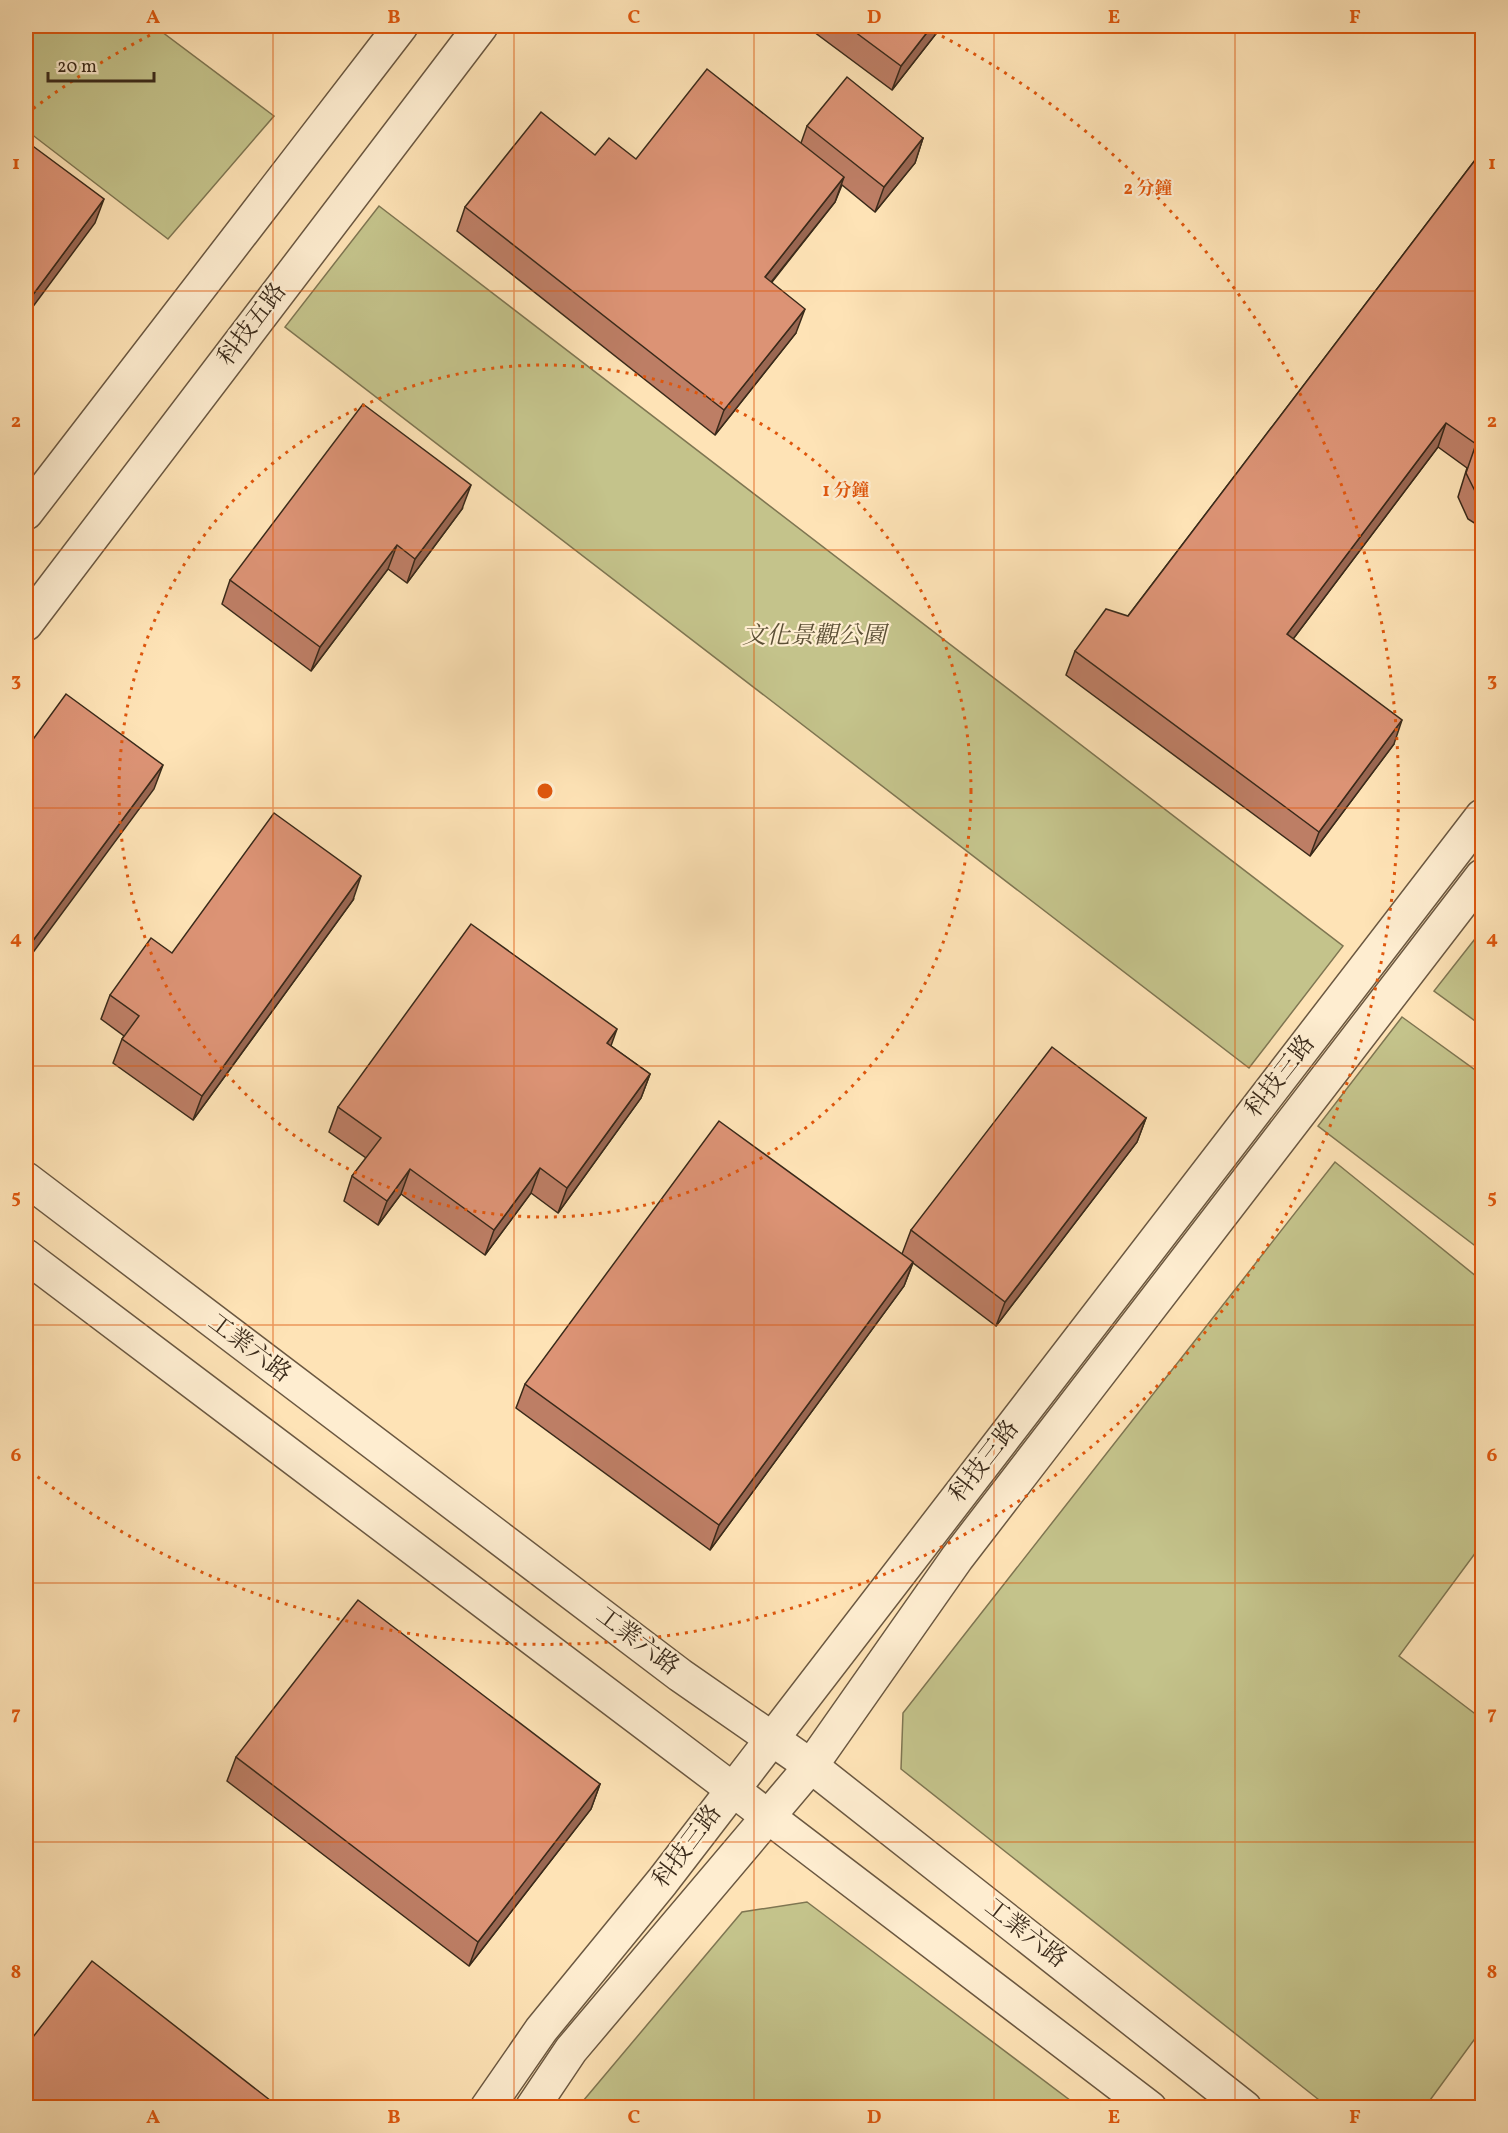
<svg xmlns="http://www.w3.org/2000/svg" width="1508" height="2133" font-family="Vollkorn,'Noto Serif TC',serif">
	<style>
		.green { fill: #c4c38b; stroke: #7f7652; stroke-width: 1.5 }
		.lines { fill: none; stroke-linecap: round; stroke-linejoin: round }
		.minor-casing { stroke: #6b5841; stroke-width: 36 }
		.minor { stroke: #feedd0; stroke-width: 33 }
		.wall { fill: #bd7e65; stroke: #3a2a1a; stroke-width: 1.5 }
		.shaded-wall { fill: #9a6752; stroke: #3a2a1a; stroke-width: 1.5 }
		.building { fill: #dc9375; stroke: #3a2a1a; stroke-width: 1.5 }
		.grid { fill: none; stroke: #df570d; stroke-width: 1.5; stroke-opacity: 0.55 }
		.ring { fill: none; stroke: #df570d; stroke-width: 3; stroke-dasharray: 3 6 }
		.labels { text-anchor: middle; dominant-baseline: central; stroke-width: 4.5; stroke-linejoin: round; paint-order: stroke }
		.street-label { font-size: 24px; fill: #3a2a1a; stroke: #feedd0 }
		.park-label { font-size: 24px; font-style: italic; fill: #5c5036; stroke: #feedd0 }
		.centre { fill: #df570d; stroke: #feedd0; stroke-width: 3 }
		.ring-label { font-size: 18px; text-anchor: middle; font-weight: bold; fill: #df570d; stroke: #feedd0; stroke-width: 4.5; stroke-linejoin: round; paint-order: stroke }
		.neatline { fill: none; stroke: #df570d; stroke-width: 2 }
		.grid-label { font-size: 20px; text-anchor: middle; font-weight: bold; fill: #df570d }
	</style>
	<rect width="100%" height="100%" fill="#fee3b6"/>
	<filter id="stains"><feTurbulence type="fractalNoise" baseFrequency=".00333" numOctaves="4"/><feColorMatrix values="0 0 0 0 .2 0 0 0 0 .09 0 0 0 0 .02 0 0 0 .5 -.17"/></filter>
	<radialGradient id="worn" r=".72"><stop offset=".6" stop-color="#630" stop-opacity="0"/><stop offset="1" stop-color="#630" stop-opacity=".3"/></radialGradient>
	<g class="green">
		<polygon points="26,26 154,26 274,116 168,239 26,130"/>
		<polygon points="379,206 1343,946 1249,1068 285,327"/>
		<polygon points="1482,930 1482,1026 1434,991"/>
		<polygon points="1402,1017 1482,1075 1482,1251 1318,1126"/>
		<polygon points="1335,1162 1482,1281 1482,1544 1399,1656 1482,1719 1482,2029 1425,2107 1328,2107 901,1769 903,1713"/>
		<polygon points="807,1902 1079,2107 578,2107 742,1912"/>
	</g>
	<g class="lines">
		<g class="minor-casing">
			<g id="minor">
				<polyline points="26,513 401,26"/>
				<polyline points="26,624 481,26"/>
				<polyline points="26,1179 680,1675 811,1766 1245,2108"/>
				<polyline points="26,1256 732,1789 1150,2108"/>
				<polyline points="487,2108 541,2030 662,1882 1482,816"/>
				<polyline points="532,2108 571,2050 811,1766 957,1558 1482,876"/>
			</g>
		</g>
		<use href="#minor" class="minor"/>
	</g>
	<g class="wall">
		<polygon points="806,26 942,26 892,90"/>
		<polygon points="807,126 923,138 915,163 875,212 842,185 835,202 772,282 796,333 715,435 457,231 465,207 595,155 636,159 801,143"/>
		<polygon points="1482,151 1482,528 1468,519 1458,497 1467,468 1438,447 1293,639 1394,744 1310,856 1066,675 1075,651 1128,616"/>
		<polygon points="462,509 407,583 388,569 311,671 222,604 230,580"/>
		<polygon points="353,900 193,1120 113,1063 122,1039 124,1036 101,1019 110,995"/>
		<polygon points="611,1046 650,1074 641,1098 558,1213 531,1193 485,1255 401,1194 378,1225 344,1201 352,1176 366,1158 329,1132 338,1107"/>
		<polygon points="1146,1118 1137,1142 996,1326 913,1263 904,1286 710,1550 516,1408 525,1384 902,1254 911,1230"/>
		<polygon points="236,1757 600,1784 591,1809 469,1966 227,1781"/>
	</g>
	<g class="shaded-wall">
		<polygon points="932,26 942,26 892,90 901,66"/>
		<polygon points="923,138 915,163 875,212 884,187"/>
		<polygon points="844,177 835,202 756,301 765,277"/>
		<polygon points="104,199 95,223 26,316 26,304"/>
		<polygon points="805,309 796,333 715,435 724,410"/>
		<polygon points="1446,423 1438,447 1278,659 1287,634"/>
		<polygon points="471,485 462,509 407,583 415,559"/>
		<polygon points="397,545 388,569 311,671 320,647"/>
		<polygon points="1402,720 1394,744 1310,856 1319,832"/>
		<polygon points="163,765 154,789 26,962 26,950"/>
		<polygon points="361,876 353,900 193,1120 202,1096"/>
		<polygon points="617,1029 608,1054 607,1043"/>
		<polygon points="650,1074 641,1098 558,1213 567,1188"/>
		<polygon points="1146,1118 1137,1142 996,1326 1005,1302"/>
		<polygon points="540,1168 531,1193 485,1255 494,1230"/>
		<polygon points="410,1169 401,1194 378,1225 387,1201"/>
		<polygon points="913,1262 904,1286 710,1550 719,1525"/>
		<polygon points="600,1784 591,1809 469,1966 478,1942"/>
	</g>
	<g class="building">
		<polygon points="847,26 932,26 901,66"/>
		<polygon points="707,69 844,177 765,277 805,309 724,410 465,207 541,112 595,155 609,138 636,159"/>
		<polygon points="847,77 923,138 884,187 807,126"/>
		<polygon points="26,141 104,199 26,304"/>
		<polygon points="1482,151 1482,498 1477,495 1466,473 1476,444 1446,423 1287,634 1402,720 1319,832 1075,651 1106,609 1128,616"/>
		<polygon points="363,404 471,485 415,559 397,545 320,647 230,580"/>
		<polygon points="66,694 163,765 26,950 26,749"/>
		<polygon points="274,813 361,876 202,1096 122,1039 139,1016 110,995 151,938 172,953"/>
		<polygon points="471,924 617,1029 607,1043 650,1074 567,1188 540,1168 494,1230 410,1169 387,1201 352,1176 381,1138 338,1107"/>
		<polygon points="1052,1047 1146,1118 1005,1302 911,1230"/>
		<polygon points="719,1121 913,1262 719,1525 525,1384"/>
		<polygon points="26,1339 30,1341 26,1347"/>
		<polygon points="358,1600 600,1784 478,1942 236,1757"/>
		<polygon points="92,1961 280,2108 115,2108 113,2106 111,2108 26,2108 26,2046"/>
	</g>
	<path class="grid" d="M 273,26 L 273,2108M 514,26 L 514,2108M 754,26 L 754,2108M 994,26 L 994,2108M 1235,26 L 1235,2108M 26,291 L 1482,291M 26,550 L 1482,550M 26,808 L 1482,808M 26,1066 L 1482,1066M 26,1325 L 1482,1325M 26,1583 L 1482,1583M 26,1842 L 1482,1842"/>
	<g class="ring">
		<circle cx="545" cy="791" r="426"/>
		<path d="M26 114A853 853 0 0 1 164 28M926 28A853 853 0 1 1 26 1468"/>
	</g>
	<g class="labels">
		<g class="street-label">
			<text transform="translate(253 325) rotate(-53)">科技五路</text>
			<text transform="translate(1281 1077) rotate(-52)">科技三路</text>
			<text transform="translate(249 1349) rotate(37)">工業六路</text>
			<text transform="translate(985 1462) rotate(-52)">科技三路</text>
			<text transform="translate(637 1642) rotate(37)">工業六路</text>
			<text transform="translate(688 1847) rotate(-53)">科技三路</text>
			<text transform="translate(1025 1934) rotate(38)">工業六路</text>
		</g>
		<g class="park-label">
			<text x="814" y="637">文化景觀公園</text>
		</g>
	</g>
	<circle cx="545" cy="791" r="9" class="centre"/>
	<g class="ring-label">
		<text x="1148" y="194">2 分鐘</text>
		<text x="846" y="496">1 分鐘</text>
	</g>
	<rect width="1508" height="2133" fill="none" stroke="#fee3b6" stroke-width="66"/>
	<path d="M48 72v9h106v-9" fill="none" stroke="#3a2a1a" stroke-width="3"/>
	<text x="57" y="72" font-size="18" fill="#3a2a1a" stroke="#feedd0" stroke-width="4.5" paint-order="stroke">20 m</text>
	<rect x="33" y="33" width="1442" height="2067" class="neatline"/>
	<g class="grid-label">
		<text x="153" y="23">A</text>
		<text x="394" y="23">B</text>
		<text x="634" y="23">C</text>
		<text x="874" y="23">D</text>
		<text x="1114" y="23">E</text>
		<text x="1355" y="23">F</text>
		<text x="16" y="169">1</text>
		<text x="1492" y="169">1</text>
		<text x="16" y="427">2</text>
		<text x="1492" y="427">2</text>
		<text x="16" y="686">3</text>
		<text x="1492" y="686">3</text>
		<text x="16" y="944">4</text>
		<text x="1492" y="944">4</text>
		<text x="16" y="1203">5</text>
		<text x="1492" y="1203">5</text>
		<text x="16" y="1461">6</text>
		<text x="1492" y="1461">6</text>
		<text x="16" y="1719">7</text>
		<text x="1492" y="1719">7</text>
		<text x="16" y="1978">8</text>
		<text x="1492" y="1978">8</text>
		<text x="153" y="2123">A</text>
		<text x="394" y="2123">B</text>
		<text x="634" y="2123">C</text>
		<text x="874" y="2123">D</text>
		<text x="1114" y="2123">E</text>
		<text x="1355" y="2123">F</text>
	</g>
	<rect width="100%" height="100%" filter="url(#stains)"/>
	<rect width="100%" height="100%" fill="url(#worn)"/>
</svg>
